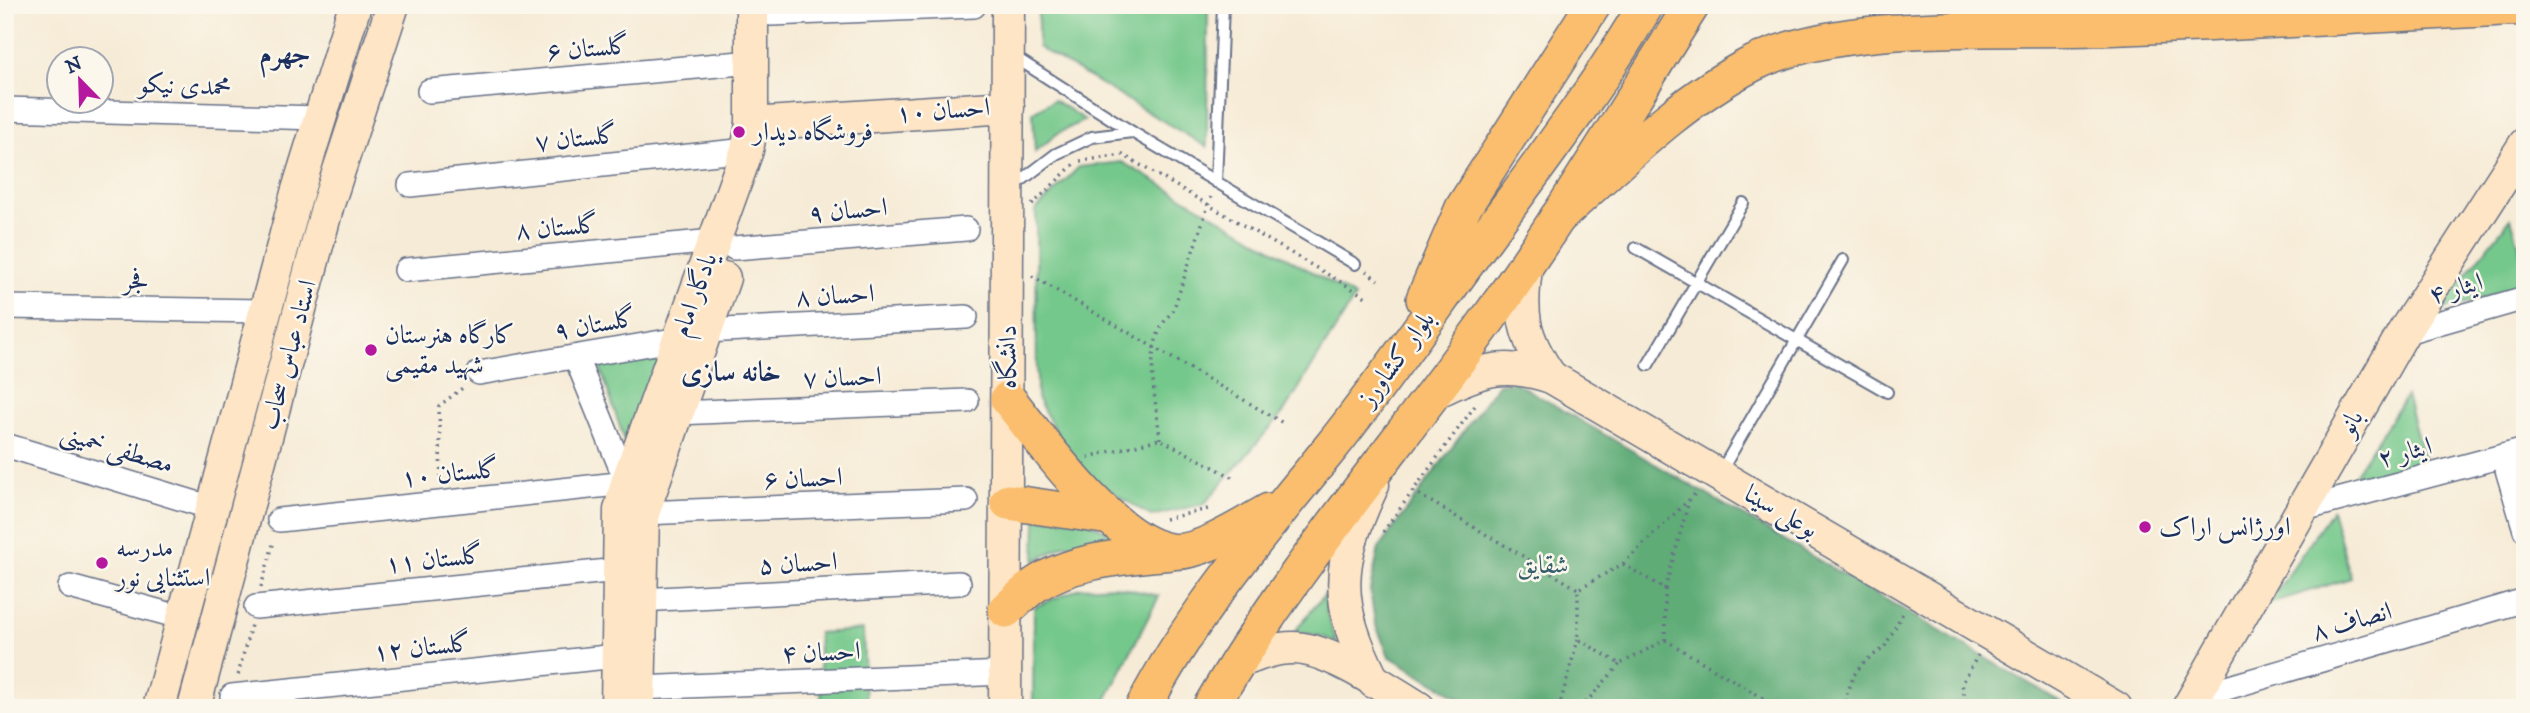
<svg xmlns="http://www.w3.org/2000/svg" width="2530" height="713" font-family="'IM FELL DW Pica',Amiri,serif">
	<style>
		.green { fill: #74c88b; stroke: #487c74; stroke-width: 2 }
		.forest { fill: #5fac77; stroke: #3d6e6a; stroke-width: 2 }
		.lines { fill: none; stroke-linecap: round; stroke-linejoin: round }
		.lane-casing { stroke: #687188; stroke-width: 14 }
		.street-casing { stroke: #687188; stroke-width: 26 }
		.secondary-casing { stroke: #687188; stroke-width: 35 }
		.primary-casing { stroke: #687188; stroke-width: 38 }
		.path { stroke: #687188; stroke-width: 3.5; stroke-dasharray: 2 5; stroke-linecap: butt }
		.lane { stroke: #fff; stroke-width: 10 }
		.street { stroke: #fff; stroke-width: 23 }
		.secondary { stroke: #fde5c5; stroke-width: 32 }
		.primary { stroke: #fabe6e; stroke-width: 35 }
		.poi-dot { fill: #b5179e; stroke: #fbf7ec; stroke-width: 2.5 }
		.labels { text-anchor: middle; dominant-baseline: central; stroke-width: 5; stroke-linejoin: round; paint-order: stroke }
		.street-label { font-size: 26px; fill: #1b2f5e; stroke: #fbf7ec }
		.poi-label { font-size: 26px; fill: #1b2f5e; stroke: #fbf7ec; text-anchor: start }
		.park-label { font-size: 26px; fill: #365d6c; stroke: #fbf7ec }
		.neighbourhood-label { font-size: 28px; font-weight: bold; fill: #1b2f5e; stroke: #fbf7ec }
	</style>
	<rect width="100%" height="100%" fill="#fbf7ec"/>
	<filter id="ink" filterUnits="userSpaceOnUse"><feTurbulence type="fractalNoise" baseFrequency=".0143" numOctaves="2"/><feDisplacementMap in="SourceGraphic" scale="14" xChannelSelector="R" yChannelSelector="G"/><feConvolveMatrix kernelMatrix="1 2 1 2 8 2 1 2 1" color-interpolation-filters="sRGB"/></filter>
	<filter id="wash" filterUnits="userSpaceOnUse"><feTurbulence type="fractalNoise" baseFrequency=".00686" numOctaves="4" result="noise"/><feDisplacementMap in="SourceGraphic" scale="28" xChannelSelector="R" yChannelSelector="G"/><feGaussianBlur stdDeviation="1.57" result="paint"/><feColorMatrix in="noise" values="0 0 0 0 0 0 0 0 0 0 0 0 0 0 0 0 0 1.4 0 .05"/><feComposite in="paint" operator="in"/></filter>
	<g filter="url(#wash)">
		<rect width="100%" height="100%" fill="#f6ebd6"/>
		<g class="green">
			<polygon points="1038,5 1208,5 1207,147 1038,47"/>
			<polygon points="1054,100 1085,120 1058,133 1035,152 1033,112"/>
			<polygon points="1122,162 1355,297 1284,412 1204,504 1151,516 1093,480 1063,444 1037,398 1036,210 1079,167"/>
			<polygon points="2511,218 2525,266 2525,287 2437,311"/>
			<polygon points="664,351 628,451 600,367 608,361"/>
			<polygon points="2406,396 2425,464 2350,481"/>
			<polygon points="2332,510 2351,578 2268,604"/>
			<polygon points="1036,519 1082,519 1118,537 1064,545 1035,561"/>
			<polygon points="1114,586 1159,596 1102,708 1033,708 1034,607 1080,588"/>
			<polygon points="1325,594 1326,611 1337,644 1324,637 1295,631"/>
			<polygon points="863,630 866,708 822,708 818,633"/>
		</g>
		<polygon class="forest" points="1515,382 2071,708 1476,708 1389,656 1375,623 1370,590 1379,548 1498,384"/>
	</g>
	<g filter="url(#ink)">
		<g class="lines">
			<g class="lane-casing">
				<g id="lane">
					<polyline points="1013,56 1132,132 1355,264"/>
					<polyline points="1216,182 1223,5"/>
					<polyline points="1014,186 1056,154 1092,137 1132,132"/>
					<polyline points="1636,248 1887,392"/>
					<polyline points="1648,365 1743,203"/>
					<polyline points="1720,473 1843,260"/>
				</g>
			</g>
			<g class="street-casing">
				<g id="street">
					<polyline points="771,14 974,6"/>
					<polyline points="429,91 752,62"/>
					<polyline points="5,109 320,118"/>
					<polyline points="410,185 747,150"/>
					<polyline points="734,248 966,229"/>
					<polyline points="406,270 714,241"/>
					<polyline points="5,307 266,311"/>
					<polyline points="706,331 966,317"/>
					<polyline points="2403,333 2525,298"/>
					<polyline points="479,373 679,339"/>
					<polyline points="677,413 967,401"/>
					<polyline points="5,445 212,508"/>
					<polyline points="2503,456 2525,530"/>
					<polyline points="2300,510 2525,450"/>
					<polyline points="643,513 966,500"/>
					<polyline points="279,520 627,483 576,358"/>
					<polyline points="70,587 183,618"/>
					<polyline points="640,600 959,583"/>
					<polyline points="256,607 618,570"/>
					<polyline points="639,688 1005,673"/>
					<polyline points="232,696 617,656"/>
					<polyline points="2196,697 2525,600"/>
				</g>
			</g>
			<g class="secondary-casing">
				<g id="secondary">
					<polyline points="752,124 1008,107"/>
					<path d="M 1527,263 C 1519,312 1522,336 1551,377"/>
					<path d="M 1436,392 C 1480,370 1503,361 1551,377 L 2116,708"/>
					<path d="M 1373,485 C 1335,566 1334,602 1374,682"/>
					<path d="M 1236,663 C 1254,656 1272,648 1293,648 C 1330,648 1387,689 1419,708"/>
					<polyline points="639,706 643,513 724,278"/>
					<polyline points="159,708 297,193 355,5"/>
					<polyline points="194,708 328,204 393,5"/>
					<polyline points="617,708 620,510 627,483 747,150 752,124 752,5"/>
					<polyline points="1005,708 1008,5"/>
					<polyline points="2188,708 2403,333 2525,144"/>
				</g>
			</g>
			<g class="primary-casing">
				<g id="primary">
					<path d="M 1557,218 C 1618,164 1678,102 1752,64 C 1840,20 1993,31 2091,28 C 2236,24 2380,14 2525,7"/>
					<polyline points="1424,299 1463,208 1593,5"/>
					<path d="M 1008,399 C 1043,442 1113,543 1170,551 C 1198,556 1245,524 1269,511"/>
					<polyline points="1008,502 1110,517"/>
					<path d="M 1006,610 C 1015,602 1025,592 1035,585 C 1073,559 1127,557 1171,552"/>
					<path d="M 1143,708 C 1193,611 1264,530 1332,446 C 1384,381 1431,312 1480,245 C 1537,167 1597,89 1646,5"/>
					<path d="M 1210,708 C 1288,574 1390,455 1481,329 C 1557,225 1623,114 1692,5"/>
				</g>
			</g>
			<g class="path">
				<polyline points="1080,161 1123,155 1368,298"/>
				<polyline points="1032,205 1074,164"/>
				<polyline points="1366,271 1378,280"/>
				<polyline points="1032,276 1283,423"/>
				<path d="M 1160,439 C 1156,396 1140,344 1173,311 L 1211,197"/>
				<polyline points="1088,457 1160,439 1234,478"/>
				<polyline points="441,484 439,406 465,386"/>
				<polyline points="1413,491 1578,589"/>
				<polyline points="1165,519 1208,509"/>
				<polyline points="1383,532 1477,403"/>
				<polygon points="1623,564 1665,589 1665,640 1620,664 1578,639 1578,589"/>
				<polyline points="1623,564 1697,492"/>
				<polyline points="261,587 274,541"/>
				<polyline points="1665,589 1689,501"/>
				<polyline points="1665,640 1780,708"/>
				<polyline points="238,675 251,625"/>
				<polyline points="1559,708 1578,639"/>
				<polyline points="1581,708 1620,664"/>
				<polyline points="1847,708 1846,697 1854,675 1865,661 1884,648 1904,611"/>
				<polyline points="1967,708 1962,684 1978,655"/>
			</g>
			<use href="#lane" class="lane"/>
			<use href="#street" class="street"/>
			<use href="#secondary" class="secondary"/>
			<use href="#primary" class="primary"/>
		</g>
	</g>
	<g class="poi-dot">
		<circle cx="739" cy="132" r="7"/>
		<circle cx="371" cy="350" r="7"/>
		<circle cx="2145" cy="527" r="7"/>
		<circle cx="102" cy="563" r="7"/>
	</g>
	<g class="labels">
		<g class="street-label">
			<text transform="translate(588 49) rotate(-5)">گلستان ۶</text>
			<text transform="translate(185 86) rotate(2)">محمدی نیکو</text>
			<text transform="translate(943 111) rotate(-4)">احسان ۱۰</text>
			<text transform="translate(576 139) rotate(-6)">گلستان ۷</text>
			<text transform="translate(848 211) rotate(-5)">احسان ۹</text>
			<text transform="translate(557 228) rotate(-5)">گلستان ۸</text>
			<text transform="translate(136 281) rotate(1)">فجر</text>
			<text transform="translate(2456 289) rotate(-16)">ایثار ۴</text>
			<text transform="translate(695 295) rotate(-70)">یادگار امام</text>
			<text transform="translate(835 296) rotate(-3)">احسان ۸</text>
			<text transform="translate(595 325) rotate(-10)">گلستان ۹</text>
			<text transform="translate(289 355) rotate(-75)">استاد عباس سحاب</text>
			<text transform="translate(1008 357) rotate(-90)">دانشگاه</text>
			<text transform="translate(1397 359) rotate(-54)">بلوار کشاورز</text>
			<text transform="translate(842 378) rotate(-2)">احسان ۷</text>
			<text transform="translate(2351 423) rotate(-60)">بانو</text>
			<text transform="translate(117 449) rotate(17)">مصطفی خمینی</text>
			<text transform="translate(2405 453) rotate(-15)">ایثار ۲</text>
			<text transform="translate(450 474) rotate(-6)">گلستان ۱۰</text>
			<text transform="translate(803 479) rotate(-2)">احسان ۶</text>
			<text transform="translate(1781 512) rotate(30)">بوعلی سینا</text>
			<text transform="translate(434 560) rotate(-6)">گلستان ۱۱</text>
			<text transform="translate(798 564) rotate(-3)">احسان ۵</text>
			<text transform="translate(2352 622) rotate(-16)">انصاف ۸</text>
			<text transform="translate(422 648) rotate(-6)">گلستان ۱۲</text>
			<text transform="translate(821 653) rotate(-2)">احسان ۴</text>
		</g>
		<g class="poi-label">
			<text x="753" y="132">فروشگاه دیدار</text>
			<text x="385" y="335">کارگاه هنرستان<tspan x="385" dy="30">شهید مقیمی</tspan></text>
			<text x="2159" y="527">اورژانس اراک</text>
			<text x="116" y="548">مدرسه<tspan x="116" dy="30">استثنایی نور</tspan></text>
		</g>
		<g class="park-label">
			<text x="1543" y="565">شقایق</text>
		</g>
		<g class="neighbourhood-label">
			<text x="285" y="54">جهرم</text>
			<text x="731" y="372">خانه سازی</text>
		</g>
	</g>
	<rect width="2530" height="713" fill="none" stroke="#fbf7ec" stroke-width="28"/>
	<g transform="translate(80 80) rotate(337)"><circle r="33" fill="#fbf7ec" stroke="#a1a7b3" stroke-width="2"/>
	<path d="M0-5L12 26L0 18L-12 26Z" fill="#b5179e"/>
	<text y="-10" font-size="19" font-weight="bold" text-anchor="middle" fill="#1b2f5e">N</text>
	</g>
</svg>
